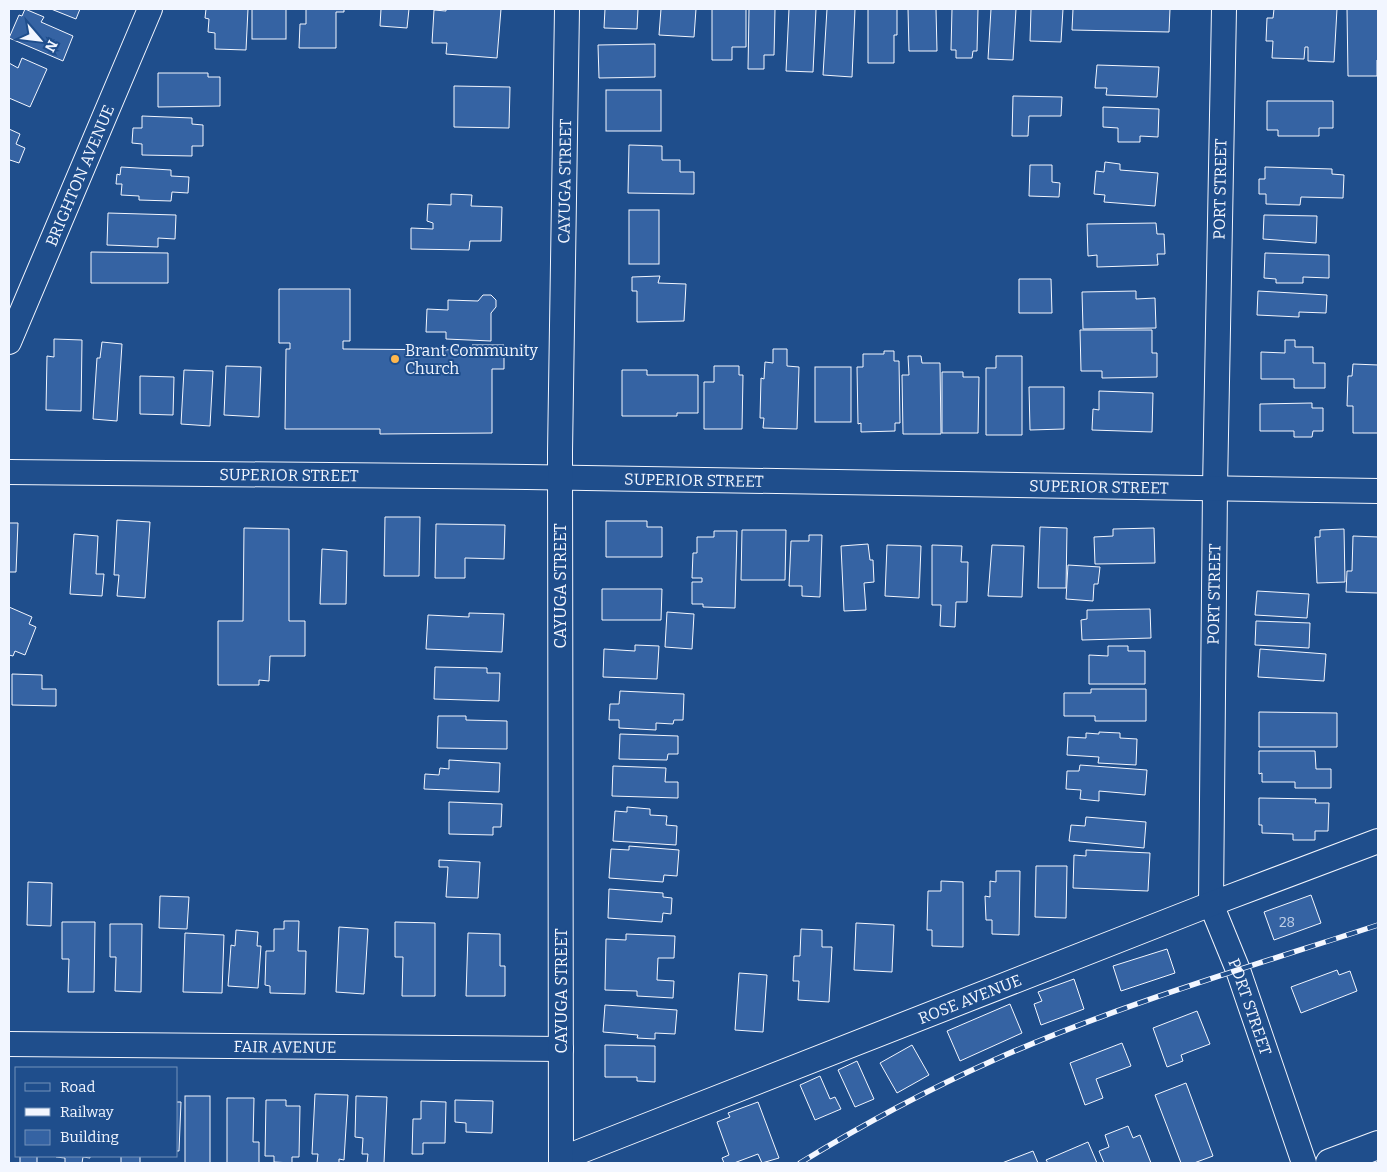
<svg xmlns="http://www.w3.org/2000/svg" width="1387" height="1172" font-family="Bitter,serif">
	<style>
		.building { fill: #3563a3; stroke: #f2f6ff }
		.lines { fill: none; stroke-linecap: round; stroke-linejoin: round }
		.minor-casing { stroke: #f2f6ff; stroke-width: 26 }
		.tertiary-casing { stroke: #f2f6ff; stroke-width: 30 }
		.minor { stroke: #1f4e8c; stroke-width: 24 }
		.tertiary { stroke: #1f4e8c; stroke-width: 28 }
		.rail-casing { stroke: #f2f6ff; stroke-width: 5.5 }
		.rail { stroke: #1f4e8c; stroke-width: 4; stroke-dasharray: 11; stroke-linecap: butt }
		.poi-dot { fill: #ffb74d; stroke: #1f4e8c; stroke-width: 2 }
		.labels { text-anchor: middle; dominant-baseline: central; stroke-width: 4; stroke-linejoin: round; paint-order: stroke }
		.number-label { font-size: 14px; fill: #c3d1e8 }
		.street-label { font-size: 16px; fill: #f2f6ff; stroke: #1f4e8c }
		.poi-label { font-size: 16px; fill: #f2f6ff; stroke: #1f4e8c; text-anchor: start }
	</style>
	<rect width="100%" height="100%" fill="#1f4e8c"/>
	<g class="building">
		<polygon points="25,9 44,17 41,22 73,36 63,61 9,38 19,15 22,16"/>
		<polygon points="51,9 80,9 76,19"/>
		<polygon points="206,9 248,9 246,50 215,49 215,33 208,32 209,19 205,18"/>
		<rect x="252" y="9" width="34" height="30"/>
		<polygon points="306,9 344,9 344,12 336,12 336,48 299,48 300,24 306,24"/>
		<polygon points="381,9 409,9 407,28 380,26"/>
		<polygon points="446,9 501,9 497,58 446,54 447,43 432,43 434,10 446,11"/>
		<polygon points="605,9 638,9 637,29 604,28"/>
		<polygon points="661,9 696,9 694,37 659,35"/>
		<polygon points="712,9 746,9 746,47 732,47 732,60 712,60"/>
		<polygon points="749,9 775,9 774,55 764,55 764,69 748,69"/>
		<polygon points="789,9 816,9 813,72 786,71"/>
		<polygon points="827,9 855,9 852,77 823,75"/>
		<polygon points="868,9 897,9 897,35 894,35 894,63 868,63"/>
		<polygon points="908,9 936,9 937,51 909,51"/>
		<polygon points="952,9 978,9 977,51 973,51 972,58 956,58 956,50 951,50"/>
		<polygon points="991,9 1016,9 1013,60 988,59"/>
		<polygon points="1031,9 1063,9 1061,42 1030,41"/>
		<polygon points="1073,9 1170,9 1169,32 1072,30"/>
		<polygon points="1274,9 1337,9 1334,62 1308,61 1308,47 1305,47 1304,59 1272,58 1273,41 1266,41 1267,18 1273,18"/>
		<polygon points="1347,9 1378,9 1378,60 1377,60 1377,76 1348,76"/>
		<polygon points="655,44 655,77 599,78 598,45"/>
		<polygon points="22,58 47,69 30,107 9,98 9,63 18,68"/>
		<polygon points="1097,65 1159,67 1157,97 1106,95 1107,88 1095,88"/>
		<polygon points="158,73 208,73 208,77 220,77 220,106 158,107"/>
		<polygon points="454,86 510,87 509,128 454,127"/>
		<rect x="606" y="90" width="55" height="41"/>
		<polygon points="1013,96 1062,97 1061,116 1029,116 1028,136 1012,136"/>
		<polygon points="1267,101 1333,101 1333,128 1319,128 1319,136 1278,136 1278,130 1267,130"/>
		<polygon points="1103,107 1159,109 1158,137 1140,136 1140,142 1118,142 1118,128 1103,127"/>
		<polygon points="142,116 192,118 192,124 203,125 203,146 192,146 192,156 142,155 142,144 132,143 133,128 142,128"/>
		<polygon points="9,129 20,134 16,144 25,148 19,163 10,160 9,163"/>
		<polygon points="629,145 662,146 662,160 680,160 680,172 694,172 694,194 628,193"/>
		<polygon points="1105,162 1120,164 1120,170 1158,173 1155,206 1104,202 1105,195 1094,194 1096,171 1104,172"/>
		<polygon points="1030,165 1052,165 1052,182 1060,183 1059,197 1029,196"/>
		<polygon points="121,167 171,170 171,176 189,177 188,193 172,192 171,201 139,200 139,196 121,195 122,184 116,184 117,174 120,175"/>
		<polygon points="1265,167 1332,169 1332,174 1344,175 1343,198 1301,197 1300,205 1266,204 1266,194 1259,194 1259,179 1265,179"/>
		<polygon points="451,194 472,195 471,206 502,207 501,241 470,241 469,250 411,249 411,228 433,229 433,223 427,221 428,204 451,205"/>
		<rect x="629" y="210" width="30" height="54"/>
		<polygon points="108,213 176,215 175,239 158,238 158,247 107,245"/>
		<polygon points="1264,215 1317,216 1316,243 1263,239"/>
		<polygon points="1156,223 1157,234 1164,234 1165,254 1157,254 1158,265 1097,267 1097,255 1088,256 1087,224"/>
		<polygon points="91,252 168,253 168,283 91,283"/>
		<polygon points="1265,253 1329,255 1329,278 1303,277 1303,283 1276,283 1276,279 1264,278"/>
		<polygon points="660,276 658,283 686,284 684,321 637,322 637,291 632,291 632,277"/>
		<polygon points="1019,279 1051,279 1052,313 1019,313"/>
		<polygon points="279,289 350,289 350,341 343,341 343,349 472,350 472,345 504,345 504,369 492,369 492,433 380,434 380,429 285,429 286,349 290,349 290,343 279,343"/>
		<polygon points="1136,291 1136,299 1155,298 1156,328 1083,329 1082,292"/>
		<polygon points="1258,291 1327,295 1326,313 1299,312 1299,317 1257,315"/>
		<polygon points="483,295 491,295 496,300 496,307 491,313 491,341 446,339 446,332 426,332 427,309 448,310 448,300 478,301"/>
		<polygon points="1080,330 1152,330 1152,353 1157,353 1157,377 1102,378 1102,371 1081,371"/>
		<polygon points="54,339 82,340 81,411 46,410 47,356 54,357"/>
		<polygon points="1285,340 1295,340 1295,347 1313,347 1313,363 1325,363 1325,388 1294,388 1294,379 1261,379 1261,352 1285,353"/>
		<polygon points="102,342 122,344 117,421 93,419 97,358 100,358"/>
		<polygon points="773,349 787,349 787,366 799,367 797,429 763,428 764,418 760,418 761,378 764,379 765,362 773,363"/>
		<polygon points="884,351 894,351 894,361 899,361 900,423 895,423 895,431 861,432 861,423 858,424 857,367 863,367 863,354 884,354"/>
		<polygon points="908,356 921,356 922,363 940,363 941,434 903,434 902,375 909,375"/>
		<polygon points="996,356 1022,356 1022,435 986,435 986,368 996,368"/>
		<polygon points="1353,364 1378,365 1378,433 1353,433 1353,406 1347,406 1348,376 1352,376"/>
		<polygon points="226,366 261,367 259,417 224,415"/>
		<polygon points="714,366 739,366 739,375 743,375 742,429 704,429 704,382 714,382"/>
		<rect x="815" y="367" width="36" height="55"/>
		<polygon points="184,370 213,371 210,426 181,424"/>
		<polygon points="622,370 647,370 647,375 698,375 698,413 677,413 677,416 622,416"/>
		<polygon points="942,372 963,372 963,377 979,377 978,433 942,433"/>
		<polygon points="140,376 174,377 173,415 140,414"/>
		<polygon points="1029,387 1064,387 1064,429 1030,430"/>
		<polygon points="1099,391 1153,393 1152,432 1092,430 1093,409 1099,410"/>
		<polygon points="1312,403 1312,408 1323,408 1323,431 1313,431 1312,437 1294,437 1294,431 1260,431 1260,404"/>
		<polygon points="385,517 420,517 419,576 384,576"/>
		<polygon points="117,520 150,522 145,598 117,596 119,575 114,575"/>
		<polygon points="606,521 647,521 647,527 662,527 662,557 606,557"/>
		<polygon points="9,523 18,523 16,572 9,572"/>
		<polygon points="436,524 505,525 504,559 465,558 465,578 435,578"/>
		<polygon points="1040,527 1067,528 1066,588 1038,588"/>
		<polygon points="244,528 289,529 289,621 305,621 305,656 270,656 269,681 259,680 259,685 218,685 218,621 243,621"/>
		<polygon points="1154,528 1155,563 1095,564 1094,537 1113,536 1113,529"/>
		<polygon points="1344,529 1345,582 1317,583 1315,537 1320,537 1320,530"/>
		<polygon points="742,530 786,530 785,580 741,580"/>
		<polygon points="714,531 737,531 735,608 703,607 703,604 692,604 692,582 702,582 702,578 692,578 693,553 697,553 697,537 714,537"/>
		<polygon points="74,534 98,536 96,574 104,574 102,596 70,594"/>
		<polygon points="809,535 822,535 820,597 802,596 802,586 789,586 791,541 809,541"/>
		<polygon points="1353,536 1378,537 1378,593 1346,592 1347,571 1352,571"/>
		<polygon points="868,544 870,560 873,560 874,582 864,583 866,610 844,611 841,546"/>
		<polygon points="887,545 921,546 919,598 885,596"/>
		<polygon points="932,545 962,546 961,562 968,562 967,602 956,602 955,627 940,626 941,605 932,605"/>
		<polygon points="992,545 1024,546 1022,597 988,596"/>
		<polygon points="322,549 347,551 346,604 320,604"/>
		<polygon points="1068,565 1100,567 1098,584 1094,584 1093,601 1066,599"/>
		<polygon points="602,589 662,589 661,620 602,620"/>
		<polygon points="1257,591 1309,594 1307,618 1255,615"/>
		<polygon points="9,607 32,617 29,624 36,627 25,655 15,651 13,656 9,655"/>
		<polygon points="1150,609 1151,638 1082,640 1081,620 1087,619 1087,610"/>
		<polygon points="667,612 694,614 692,649 665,647"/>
		<polygon points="469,613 504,614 502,652 426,649 428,615 469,617"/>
		<polygon points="1256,621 1310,623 1309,648 1255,645"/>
		<polygon points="635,645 659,646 657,679 603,677 604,649 635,651"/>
		<polygon points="1108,646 1128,646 1128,651 1145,651 1145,684 1089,684 1089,655 1108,656"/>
		<polygon points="1260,649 1326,654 1324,681 1258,677"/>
		<polygon points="435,667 487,668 487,673 500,673 499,701 434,699"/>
		<polygon points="12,674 42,675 42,689 56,689 56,706 12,705"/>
		<polygon points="1091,689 1146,689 1146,721 1095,721 1095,716 1064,716 1064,693 1091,693"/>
		<polygon points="620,691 684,694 683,720 674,720 673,724 656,723 656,730 619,728 619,720 609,720 610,704 619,704"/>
		<polygon points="1259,712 1337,713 1337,747 1259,747"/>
		<polygon points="438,716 466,716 466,720 507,721 507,749 437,748"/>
		<polygon points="1099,732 1120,733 1120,738 1137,739 1136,765 1098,763 1099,757 1067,755 1068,737 1086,738 1086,733 1099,734"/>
		<polygon points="620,734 678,736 678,754 668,754 667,760 619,759"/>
		<polygon points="1259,751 1315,751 1316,769 1331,769 1331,788 1295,788 1295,782 1262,782 1262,773 1259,774"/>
		<polygon points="449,760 500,763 499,792 424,789 425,774 439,775 440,768 449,769"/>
		<polygon points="1080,765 1147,770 1145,795 1099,791 1099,801 1080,799 1081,790 1066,789 1067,771 1079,771"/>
		<polygon points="613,766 666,768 665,782 678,782 678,798 612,796"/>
		<polygon points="1259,798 1316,799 1315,803 1329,803 1328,831 1315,831 1315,840 1293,840 1293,834 1262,833 1262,825 1259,825"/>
		<polygon points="449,802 502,804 501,827 493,827 493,835 449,834"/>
		<polygon points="627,807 650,809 650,815 667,816 666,825 677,826 676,845 613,841 615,811 627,812"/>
		<polygon points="1086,817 1146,822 1144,848 1069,841 1071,825 1085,826"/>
		<polygon points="629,846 679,850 677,876 664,875 663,882 609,878 611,849 629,850"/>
		<polygon points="1086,850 1150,853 1148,891 1073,888 1074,855 1086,856"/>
		<polygon points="439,860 480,862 478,898 446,897 448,867 439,867"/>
		<polygon points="1036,866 1067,866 1066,918 1035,917"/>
		<polygon points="996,871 1020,871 1019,935 992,934 992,920 986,920 985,896 990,897 990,881 996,882"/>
		<polygon points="941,881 963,882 963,947 932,946 932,930 927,930 928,891 941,891"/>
		<polygon points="28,882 52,883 51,926 27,925"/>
		<polygon points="609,889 663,893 663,897 672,898 671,914 663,913 662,922 608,918"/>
		<polygon points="1311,895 1321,923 1274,940 1264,912"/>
		<polygon points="160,896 189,897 187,929 159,928"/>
		<polygon points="284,921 299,921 298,951 306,951 305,994 270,993 270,986 265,985 266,951 274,951 274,929 284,929"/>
		<polygon points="62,922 95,922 94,992 68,992 69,959 62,959"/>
		<polygon points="395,922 435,923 435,996 402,996 403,957 395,957"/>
		<polygon points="856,923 894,925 892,972 854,970"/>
		<polygon points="110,924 142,924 141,992 115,991 116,957 110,957"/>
		<polygon points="339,927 368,929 364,994 336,992"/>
		<polygon points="801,929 822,930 822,947 832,947 829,1002 798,1000 799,981 793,981 794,956 800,956"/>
		<polygon points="236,930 258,932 257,946 261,946 258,988 228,986 231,945 235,946"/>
		<polygon points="185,933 224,935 222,993 183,992"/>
		<polygon points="468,933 500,934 500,966 505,966 505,996 466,996"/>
		<polygon points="626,934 675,936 674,958 658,958 657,980 674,981 673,998 637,996 637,991 605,990 606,939 626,940"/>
		<polygon points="1167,949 1175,973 1121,991 1113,966"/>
		<polygon points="1337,970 1339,975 1350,971 1357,991 1301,1013 1291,987"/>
		<polygon points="739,973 767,975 763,1032 735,1030"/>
		<polygon points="1074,979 1084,1009 1041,1025 1034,1004 1042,1001 1038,992"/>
		<polygon points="1010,1004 1022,1033 960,1061 947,1031"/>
		<polygon points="605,1005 677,1010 675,1034 655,1033 655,1039 637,1038 638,1035 603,1032"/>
		<polygon points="1197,1011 1210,1044 1181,1055 1183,1061 1167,1067 1153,1028"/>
		<polygon points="1122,1043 1131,1066 1096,1079 1103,1098 1085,1105 1070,1063"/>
		<polygon points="605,1045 655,1046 655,1082 637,1081 637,1077 605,1077"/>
		<polygon points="912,1045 929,1075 897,1093 880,1063"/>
		<polygon points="857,1061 874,1099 855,1107 838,1070"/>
		<polygon points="820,1076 830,1099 835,1097 841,1109 815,1120 800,1085"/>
		<polygon points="1186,1083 1213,1156 1194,1163 1181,1163 1155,1095"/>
		<polygon points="315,1094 348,1095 344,1160 339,1159 339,1163 317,1163 318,1154 312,1154"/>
		<rect x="185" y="1096" width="25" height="67"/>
		<polygon points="356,1096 387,1097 384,1163 367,1163 368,1154 362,1154 363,1138 355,1137"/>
		<polygon points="227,1098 254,1098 253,1142 259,1142 259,1163 227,1163"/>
		<polygon points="266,1100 286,1100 286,1106 300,1106 299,1157 292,1157 292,1163 274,1162 274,1156 265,1156"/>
		<polygon points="455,1100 493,1101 492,1133 466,1132 466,1123 455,1122"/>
		<polygon points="421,1101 446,1102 445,1143 423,1143 423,1154 412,1154 413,1119 421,1119"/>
		<polygon points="176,1102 181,1102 179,1151 176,1151"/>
		<polygon points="758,1102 779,1158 762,1163 758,1154 734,1163 724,1163 722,1158 729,1155 717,1122 730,1117 728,1113"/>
		<polygon points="1128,1126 1133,1138 1140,1135 1151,1163 1104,1163 1099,1151 1109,1147 1105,1135"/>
		<polygon points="1088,1142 1097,1163 1048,1163 1046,1160"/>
		<polygon points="1033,1151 1038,1163 1002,1163"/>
		<rect x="20" y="1156" width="17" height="7"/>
		<polygon points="56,1156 90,1156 90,1158 83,1157 82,1163 65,1163 65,1158 56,1157"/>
		<rect x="121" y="1156" width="19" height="7"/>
	</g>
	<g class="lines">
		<g class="minor-casing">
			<g id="minor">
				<path id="s1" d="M 1224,9 L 1215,488 L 1211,904 L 1238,970 L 1304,1163"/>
				<path id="s2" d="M 9,342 L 150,9"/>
				<path id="s3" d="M 9,472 L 527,477 L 1378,491"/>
				<path id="s4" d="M 9,1044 L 561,1049"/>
				<path id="s5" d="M 561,1159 L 1211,904 L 1378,841"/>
				<path id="s6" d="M 561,1163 L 560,452 L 567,9"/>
			</g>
		</g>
		<g class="tertiary-casing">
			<polyline id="tertiary" points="1330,1163 1378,1145"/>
		</g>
		<use href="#minor" class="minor"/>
		<use href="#tertiary" class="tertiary"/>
		<g class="rail-casing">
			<path id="rail" d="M 800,1163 C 862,1125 927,1090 994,1060 C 1118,1005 1249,967 1378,925"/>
		</g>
		<use href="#rail" class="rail"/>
	</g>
	<circle class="poi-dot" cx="395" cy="359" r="5"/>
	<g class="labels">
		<g class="number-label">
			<text x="1287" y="922">28</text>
		</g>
		<g class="street-label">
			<text stroke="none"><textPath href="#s2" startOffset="181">BRIGHTON AVENUE</textPath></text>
			<text stroke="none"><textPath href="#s6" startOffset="982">CAYUGA STREET</textPath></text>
			<text transform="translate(1220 189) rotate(-89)">PORT STREET</text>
			<text stroke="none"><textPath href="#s3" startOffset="280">SUPERIOR STREET</textPath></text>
			<text stroke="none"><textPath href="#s3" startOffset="685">SUPERIOR STREET</textPath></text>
			<text stroke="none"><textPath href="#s3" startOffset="1090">SUPERIOR STREET</textPath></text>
			<text transform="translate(560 586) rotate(-90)">CAYUGA STREET</text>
			<text transform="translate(1214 594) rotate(-89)">PORT STREET</text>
			<text transform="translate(561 991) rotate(-90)">CAYUGA STREET</text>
			<text stroke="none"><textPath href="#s5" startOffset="439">ROSE AVENUE</textPath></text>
			<text stroke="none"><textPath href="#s1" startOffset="1005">PORT STREET</textPath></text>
			<text stroke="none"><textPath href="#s4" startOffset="276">FAIR AVENUE</textPath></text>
		</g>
		<g class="poi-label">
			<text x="405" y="350">Brant Community<tspan x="405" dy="18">Church</tspan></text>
		</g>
	</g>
	<rect width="1387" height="1172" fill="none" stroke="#f2f6ff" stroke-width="20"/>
	<rect x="15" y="1067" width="162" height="90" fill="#1f4e8c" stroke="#7391ba"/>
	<rect x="25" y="1083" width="25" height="8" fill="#1f4e8c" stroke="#7391ba"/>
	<text x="60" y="1092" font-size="15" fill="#f2f6ff">Road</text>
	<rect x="25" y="1108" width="25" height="8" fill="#f2f6ff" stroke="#7391ba"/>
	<text x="60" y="1117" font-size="15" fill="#f2f6ff">Railway</text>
	<rect x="25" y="1130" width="25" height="15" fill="#3563a3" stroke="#7391ba"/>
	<text x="60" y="1142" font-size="15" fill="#f2f6ff">Building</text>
	<g transform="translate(40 40) rotate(118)" stroke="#1f4e8c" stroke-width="4" paint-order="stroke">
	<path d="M0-4L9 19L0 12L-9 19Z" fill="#f2f6ff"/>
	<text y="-8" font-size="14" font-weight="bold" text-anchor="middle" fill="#f2f6ff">N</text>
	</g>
</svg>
